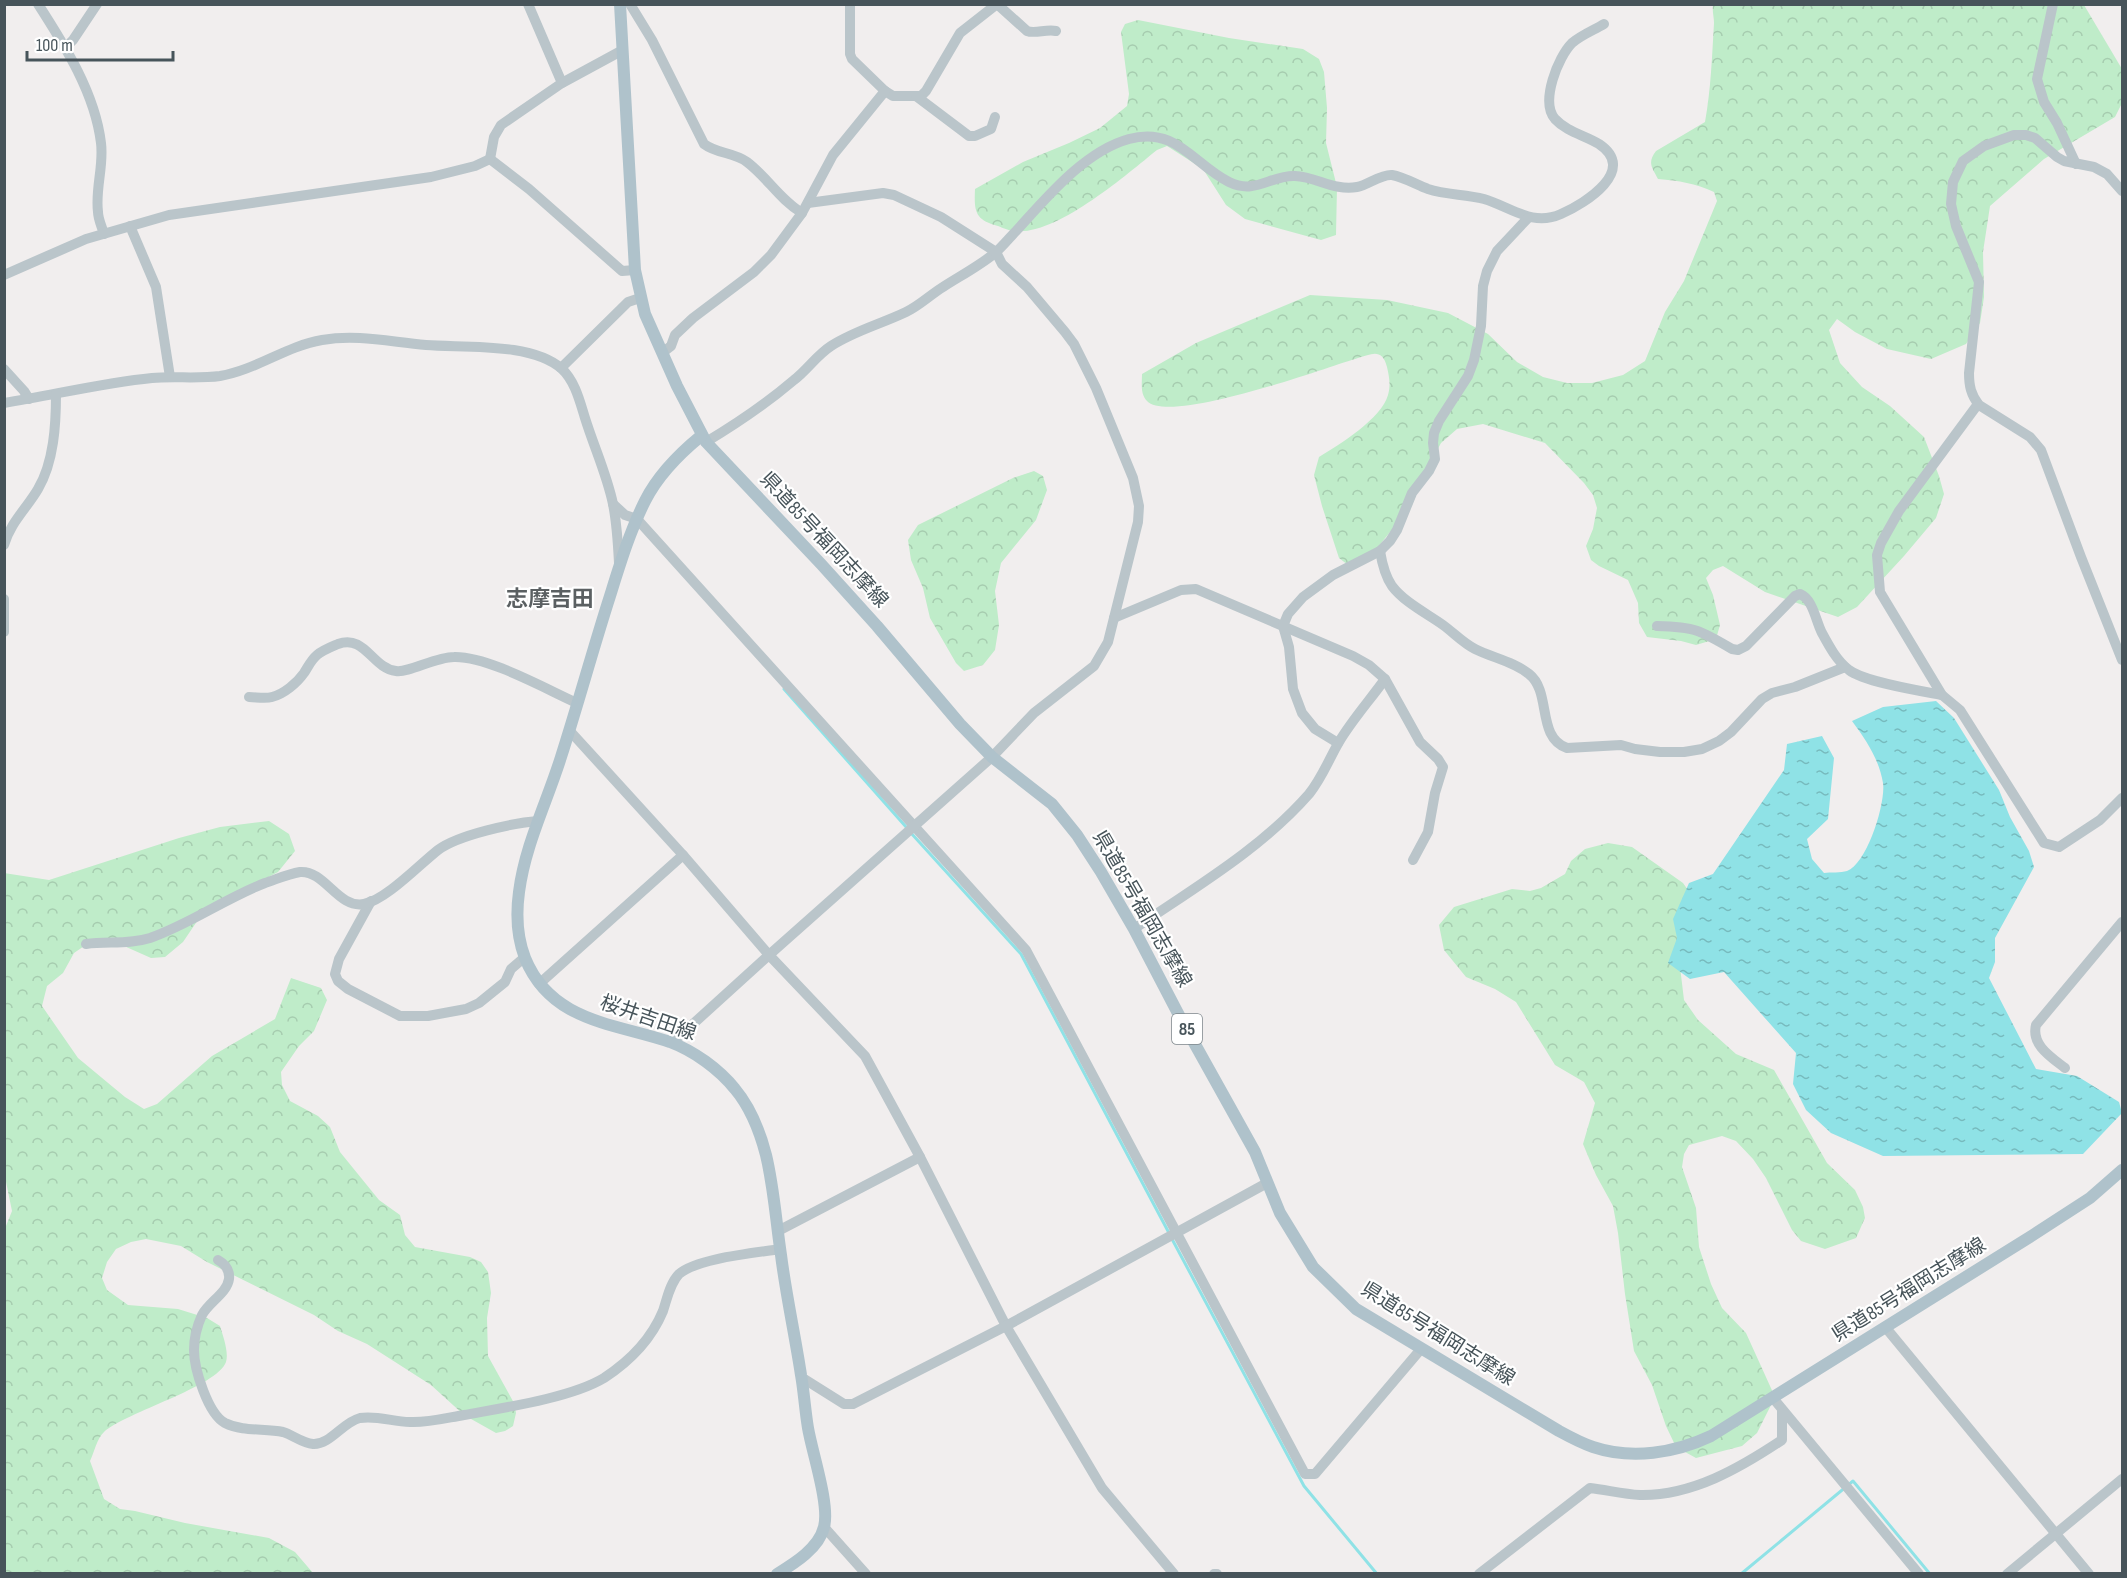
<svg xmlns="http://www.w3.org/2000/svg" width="2127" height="1578" font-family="'Sofia Sans Condensed','Noto Sans JP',sans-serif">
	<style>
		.forest { fill: url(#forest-crowns) }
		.water { fill: url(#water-ripples) }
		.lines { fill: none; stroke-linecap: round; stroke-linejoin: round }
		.stream { stroke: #8fe2e6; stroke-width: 3 }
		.minor { stroke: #bac5ca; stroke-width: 10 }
		.major { stroke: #afc2cb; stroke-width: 12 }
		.labels { text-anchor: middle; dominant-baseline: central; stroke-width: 4.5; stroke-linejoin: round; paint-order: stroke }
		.shield { fill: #fff; stroke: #7e878c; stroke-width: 1.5 }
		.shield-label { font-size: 18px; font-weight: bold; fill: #47545a }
		.street-label { font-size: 20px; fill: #47545a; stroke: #fff }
		.quarter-label { font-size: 22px; font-weight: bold; fill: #5b6062; stroke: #fff }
	</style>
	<defs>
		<pattern id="forest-crowns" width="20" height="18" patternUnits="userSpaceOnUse" patternTransform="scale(1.5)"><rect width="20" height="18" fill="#bfecc9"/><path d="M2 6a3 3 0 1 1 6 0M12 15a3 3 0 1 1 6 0" fill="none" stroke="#a6ccaf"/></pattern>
		<pattern id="water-ripples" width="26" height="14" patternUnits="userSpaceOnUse" patternTransform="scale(1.5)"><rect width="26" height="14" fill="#8fe2e6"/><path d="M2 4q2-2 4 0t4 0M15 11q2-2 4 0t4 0" fill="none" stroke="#77babd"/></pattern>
	</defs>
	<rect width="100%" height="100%" fill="#f1eeee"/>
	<g class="forest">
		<path d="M 1713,5 L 2084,5 L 2122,69 L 2122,103 L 2115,117 L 2044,159 L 1990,206 L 1983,252 L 1984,297 L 1980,323 L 1966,344 L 1931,359 L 1887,349 L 1855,332 L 1837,319 L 1829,330 L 1840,363 L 1862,387 L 1890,406 L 1924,437 L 1939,476 L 1944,494 L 1936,518 L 1904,556 L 1857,607 L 1838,617 L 1765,592 L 1723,566 L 1713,570 L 1706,578 L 1713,595 L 1720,625 L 1716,639 L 1696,645 L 1681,641 L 1647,637 L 1639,623 L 1638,603 L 1628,580 L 1599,566 L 1591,560 L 1586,546 L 1593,529 L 1597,508 L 1593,495 L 1584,483 L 1545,443 L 1483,424 L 1457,429 L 1441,443 L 1425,473 L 1412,505 L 1373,553 L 1348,565 L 1339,558 L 1322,506 L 1314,475 L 1319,457 C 1339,445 1382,418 1388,395 C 1391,385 1389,376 1387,367 C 1382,348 1372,354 1358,358 C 1325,368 1170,425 1147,401 C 1140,394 1142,383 1142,374 L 1196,343 L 1310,295 L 1387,300 L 1448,313 L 1488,334 L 1517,362 L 1543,377 L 1567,383 L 1592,383 L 1623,375 L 1645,361 L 1665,312 L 1684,281 L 1717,201 L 1714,192 C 1695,183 1679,181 1658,179 C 1652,167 1647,163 1656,151 L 1705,122 C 1711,89 1712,56 1714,23 C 1714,17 1712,11 1713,5 Z"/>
		<path d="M 1138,20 L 1229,38 L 1303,49 L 1319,59 L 1324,72 L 1327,108 L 1326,143 L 1337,187 L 1336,235 L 1321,240 L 1245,219 L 1226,205 L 1203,169 L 1167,146 L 1157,150 C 1126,175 1056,236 1015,231 C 1010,231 1003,228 998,226 C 975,220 974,212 975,189 L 1023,162 L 1069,143 L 1100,128 L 1127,106 L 1129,94 L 1121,32 L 1125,24 Z"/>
		<polygon points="1034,471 1043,476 1047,490 1036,520 1001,563 995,591 999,625 995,650 983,665 964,671 956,663 930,618 923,588 911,560 908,540 918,525 1013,478"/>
		<path d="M 269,821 L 289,834 L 295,851 L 278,872 L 204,911 L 183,942 L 165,957 L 151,958 L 124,946 L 93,940 L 74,953 L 63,973 L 47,986 L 42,1006 L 78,1058 L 125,1097 L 144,1109 L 157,1104 L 212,1056 L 275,1019 L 291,978 L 321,988 L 327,1000 L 314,1031 L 299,1046 L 281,1072 L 282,1085 L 290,1101 L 318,1116 L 330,1127 L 340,1152 L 379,1200 L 400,1215 L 405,1235 L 415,1247 L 470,1257 L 481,1262 L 488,1272 L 491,1293 L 487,1318 L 488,1356 L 514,1403 L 516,1413 L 513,1426 L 505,1431 L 496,1433 L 464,1415 L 431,1385 L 367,1344 L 338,1331 L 314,1315 L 207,1262 L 181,1246 L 146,1239 L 131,1242 L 116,1249 L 107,1262 L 102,1278 L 107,1290 L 128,1305 L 178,1309 L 207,1318 L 220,1326 C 223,1336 229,1352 226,1362 C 217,1387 126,1412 104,1432 C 97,1438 94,1453 90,1461 L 104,1499 L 120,1509 L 135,1511 L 185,1523 L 269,1538 L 295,1552 L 313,1573 L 5,1573 L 4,1231 L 12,1211 L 4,1172 L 4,873 L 49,880 L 179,838 L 220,827 Z"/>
		<polygon points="1608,843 1632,847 1683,883 1690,893 1678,950 1684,1000 1698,1020 1736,1054 1774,1070 1827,1163 1855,1190 1863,1207 1865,1218 1856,1238 1825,1249 1801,1241 1792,1230 1766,1178 1753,1159 1736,1141 1722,1136 1689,1145 1684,1154 1682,1167 1696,1208 1699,1247 1711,1284 1722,1308 1746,1333 1775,1397 1757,1433 1742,1446 1696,1458 1676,1447 1666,1426 1652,1385 1634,1351 1625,1294 1618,1233 1613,1206 1596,1175 1583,1144 1595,1103 1584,1082 1555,1065 1516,1002 1495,989 1466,977 1444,950 1439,925 1454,907 1512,889 1530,891 1541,888 1565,874 1571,861 1585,849"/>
	</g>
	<path class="water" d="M 1936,701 L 1954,718 L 1999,790 L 2010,817 L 2029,851 L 2034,867 L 1995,938 L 1995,962 L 1989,978 L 2036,1069 L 2077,1076 L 2119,1102 L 2122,1113 L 2083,1154 L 1883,1156 L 1831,1133 L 1806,1110 L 1793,1084 L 1796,1053 L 1724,972 L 1690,979 L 1668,963 L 1677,938 L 1673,919 L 1689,883 L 1713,874 L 1784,770 L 1787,744 L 1822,736 L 1834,758 L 1828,819 L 1807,839 L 1812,859 L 1824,873 C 1830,872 1841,873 1847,871 C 1867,864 1886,803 1883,783 C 1879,759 1866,740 1852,721 L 1883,707 Z"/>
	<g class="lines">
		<g class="stream">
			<polyline points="784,689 907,828"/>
			<polyline points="911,833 1021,954 1169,1233"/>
			<polyline points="1172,1239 1304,1486 1377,1574"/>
			<polyline points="1741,1574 1853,1481 1930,1574"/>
		</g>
		<g class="minor">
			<path d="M 38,4 C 65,46 95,93 101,143 C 104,166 95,189 98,212 C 98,219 102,227 104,234"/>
			<polyline points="528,4 562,83"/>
			<path d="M 630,4 L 652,40 L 704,144 C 717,154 734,152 747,162 C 767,177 780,200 802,213"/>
			<path d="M 850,4 L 850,54 L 852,59 L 885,91 L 893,96 L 921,96 L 926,91 L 960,33 L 997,4 L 1027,31 C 1035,34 1046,29 1056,31"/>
			<polyline points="2053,4 2037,79 2044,102 2057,123 2076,164"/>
			<polyline points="65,48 73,40 97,4"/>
			<polyline points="916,96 969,136 975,136 991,129 995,117"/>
			<polyline points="490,159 529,189 622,271 635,270"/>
			<polyline points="490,159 494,137 501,125 562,83 621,51"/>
			<path d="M 2122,191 L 2107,174 L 2094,167 L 2064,161 L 2057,157 L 2035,138 L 2026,135 L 2014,135 L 1984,146 L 1963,161 L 1953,182 L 1951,204 L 1956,226 L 1979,282 L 1969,373 C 1969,386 1971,395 1979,405 L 2030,437 L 2041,450 L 2081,557 L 2122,660"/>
			<polyline points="130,226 156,287 170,377"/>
			<polyline points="4,275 86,239 169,215 431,177 475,166 490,159"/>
			<polyline points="662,353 671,346 675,335 693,318 754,272 771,255 802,213 833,155 885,91"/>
			<polyline points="561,368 628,302 640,298"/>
			<polyline points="4,369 24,391 29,399"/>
			<path d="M 4,403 C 54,395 102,383 152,378 C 174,376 198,379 220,376 C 256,370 286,346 322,340 C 358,334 390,342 426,345 C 464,348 532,342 562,369 C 575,381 580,402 585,418 C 594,447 607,475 613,504 C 617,524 618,543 619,563"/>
			<polyline points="1978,404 1899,511 1881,543 1877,555 1880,592 1942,695 1960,710 2044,843 2059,847 2100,820 2122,798"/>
			<path d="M 706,442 C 736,424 767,403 794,380 C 807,370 817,355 831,346 C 854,331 881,324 906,312 C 919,306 930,295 943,287 C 960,276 979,266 995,253 C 1003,246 1010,237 1017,230 C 1047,197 1085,151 1129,139 C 1176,126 1193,164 1229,182 C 1256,195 1270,175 1295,176 C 1317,177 1334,191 1357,187 C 1368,185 1381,174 1392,175 C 1404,177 1417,185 1428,189 C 1446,195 1465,194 1484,199 C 1511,207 1532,227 1561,214 C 1586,203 1638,170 1599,144 C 1584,135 1567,132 1555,119 C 1540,102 1558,57 1572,43 C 1581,35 1594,30 1604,24"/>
			<polyline points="613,504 625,515 637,519 1026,950 1305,1474 1315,1474 1421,1349"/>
			<path d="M 4,545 C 10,523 27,508 38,489 C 54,462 56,424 56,394"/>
			<path d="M 1380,551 C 1382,563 1385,576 1392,586 C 1404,602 1426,613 1443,625 C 1454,633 1463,643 1475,649 C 1493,658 1513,661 1529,674 C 1552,692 1536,737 1567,748 L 1621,745 L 1635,749 L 1660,752 L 1684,752 L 1702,749 L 1719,741 L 1731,732 L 1762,699 L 1772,693 L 1795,687 L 1845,667"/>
			<polyline points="4,599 4,632"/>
			<polyline points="1114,618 1181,590 1196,589 1353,656 1369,665 1385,679 1420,742 1438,759 1443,767 1435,793 1428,832 1413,860"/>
			<path d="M 1657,626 C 1695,627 1700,630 1732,649 L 1738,650 L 1746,646 L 1795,596 L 1800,594 C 1813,599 1816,622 1822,633 C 1829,646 1837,661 1849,670 C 1864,682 1921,691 1942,695"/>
			<path d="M 249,697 C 256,697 265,699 272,697 C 284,694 297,683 304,673 C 308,667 311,660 317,655 C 323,650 331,647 338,644 C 365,634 372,668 396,671 C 409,673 435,657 454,657 C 487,656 544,688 577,703"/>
			<polyline points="569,730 683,855 769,955 865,1056 920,1157 1006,1326 1102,1488 1174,1574"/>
			<polyline points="1338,743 1315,729 1302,713 1293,689 1289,647 1283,626 1288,614 1303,597 1333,575 1380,551 1390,541 1397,530 1412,493 1429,471 1435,459 1433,443 1434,433 1439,421 1468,376 1474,360 1481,326 1483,286 1487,271 1497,251 1528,218"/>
			<polyline points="371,901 339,959 335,974 338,981 348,989 400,1016 428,1016 466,1009 479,1003 505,982 511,969 525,957"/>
			<path d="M 1134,929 C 1194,888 1261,849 1309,794 C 1322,778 1329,759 1339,742 C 1352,720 1370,700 1385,679"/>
			<path d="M 86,944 C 108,941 128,945 150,938 C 190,924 226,898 265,883 C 277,879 288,874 300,872 C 325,870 338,909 364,904 C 386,900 420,864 438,850 C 458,835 513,823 538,821"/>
			<polyline points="539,984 683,855"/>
			<polyline points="672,1043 769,955 992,757 1034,713 1094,666 1108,642 1138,522 1139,506 1133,478 1096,388 1074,344 1065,332 1027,287 1002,264 996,252 941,217 894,195 883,193 808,203"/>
			<path d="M 2065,1068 C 2051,1057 2031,1045 2036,1025 L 2122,922"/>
			<polyline points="778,1231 920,1157"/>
			<path d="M 218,1260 C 225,1264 230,1270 229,1279 C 227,1293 209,1302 202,1315 C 197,1326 194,1338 194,1350 C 194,1369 208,1414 225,1423 C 243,1432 265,1428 283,1432 C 293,1435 302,1443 313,1444 C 330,1445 343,1422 360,1418 C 377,1415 393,1422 410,1422 C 427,1423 446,1418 464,1415 C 502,1408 571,1398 604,1378 C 630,1361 651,1340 663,1311 C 667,1299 670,1283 679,1274 C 698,1258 755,1253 780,1249"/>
			<polyline points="1886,1328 2089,1574"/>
			<polyline points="801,1377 844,1404 853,1404 1006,1326 1267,1183"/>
			<polyline points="1773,1398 1919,1574"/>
			<polyline points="824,1527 866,1574"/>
			<polyline points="1214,1574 1217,1574"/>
			<path d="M 1479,1574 L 1590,1488 C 1607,1490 1623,1494 1640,1495 C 1692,1496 1740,1468 1782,1440 L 1782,1410"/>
			<polyline points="2007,1574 2122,1479"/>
		</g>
		<g class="major">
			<path d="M 620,4 L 635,270 L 645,314 L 677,386 L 706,442 L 821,564 L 877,626 L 960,724 L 992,757 L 1052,804 L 1077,835 L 1101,872 L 1134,929 L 1182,1021 L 1255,1152 L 1280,1213 L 1313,1267 L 1356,1309 L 1559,1431 C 1570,1437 1581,1443 1593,1447 C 1632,1460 1675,1453 1711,1436 L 2033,1235 L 2090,1198 L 2122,1170"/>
			<path d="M 701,436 C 679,454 658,475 645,501 C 630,531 620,564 610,596 C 593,649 578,704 561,757 C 547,802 525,845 519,892 C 516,914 517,937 525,958 C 551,1022 614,1023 670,1042 C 694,1051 719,1069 735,1089 C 751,1108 760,1132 766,1155 C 774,1188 776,1222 781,1255 C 786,1295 795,1335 801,1375 C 804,1392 805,1410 808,1428 C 812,1452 830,1505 824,1527 C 819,1548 795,1563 777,1574"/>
		</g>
	</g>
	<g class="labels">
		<rect class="shield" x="1172" y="1014" width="30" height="30" rx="4.5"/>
		<g class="shield-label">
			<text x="1187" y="1029">85</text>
		</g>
		<g class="street-label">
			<text transform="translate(824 540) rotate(47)">県道85号福岡志摩線</text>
			<text transform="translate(1142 909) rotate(60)">県道85号福岡志摩線</text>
			<text transform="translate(648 1018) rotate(19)">桜井吉田線</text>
			<text transform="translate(1909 1290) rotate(-32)">県道85号福岡志摩線</text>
			<text transform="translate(1438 1334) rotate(32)">県道85号福岡志摩線</text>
		</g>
		<g class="quarter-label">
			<text x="550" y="599">志摩吉田</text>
		</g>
	</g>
	<rect width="2127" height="1578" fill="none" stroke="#47545a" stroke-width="12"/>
	<path d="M27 51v9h146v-9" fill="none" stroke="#47545a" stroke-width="3"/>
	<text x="36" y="51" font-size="18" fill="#47545a" stroke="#ffffff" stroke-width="4.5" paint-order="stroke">100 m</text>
</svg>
